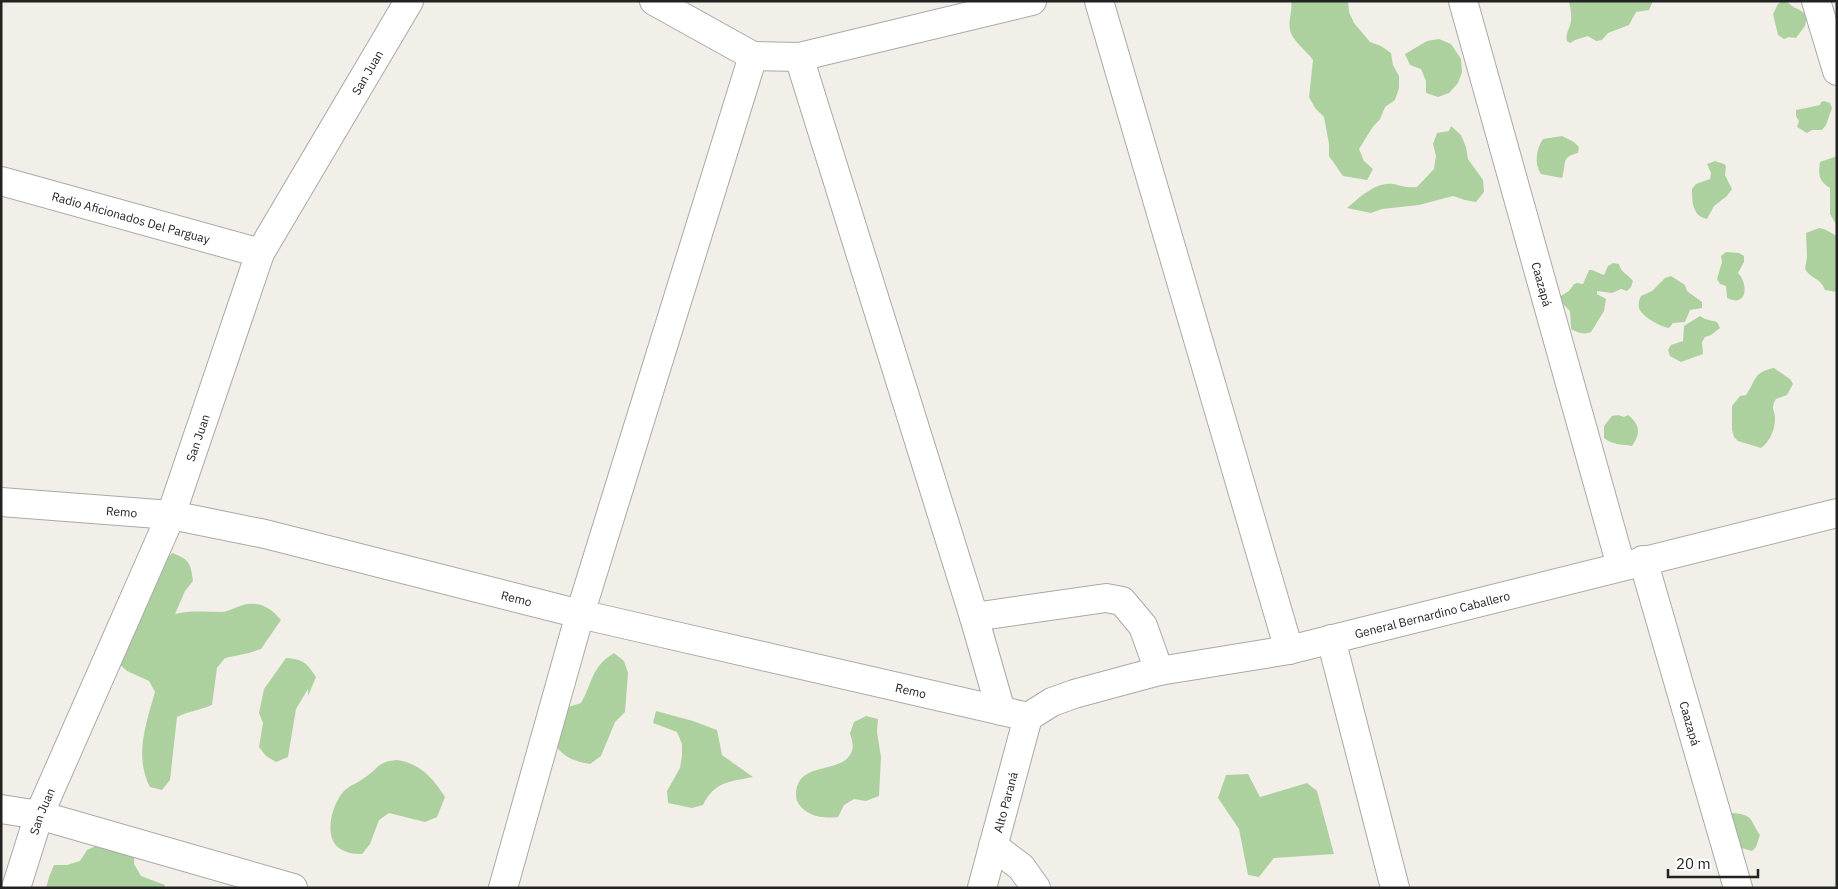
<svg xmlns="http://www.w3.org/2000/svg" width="1838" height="889" font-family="'IBM Plex Sans',sans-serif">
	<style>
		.forest { fill: #add19e }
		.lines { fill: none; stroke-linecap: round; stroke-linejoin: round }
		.minor-casing { stroke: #a9a9a9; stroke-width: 30 }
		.minor { stroke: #fff; stroke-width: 28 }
		.labels { text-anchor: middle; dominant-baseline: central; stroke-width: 4.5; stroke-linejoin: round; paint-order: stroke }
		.street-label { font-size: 12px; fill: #222; stroke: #fff }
	</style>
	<rect width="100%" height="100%" fill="#f2efe9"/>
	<g class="forest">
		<path d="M 1291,1 L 1348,1 L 1349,12 L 1354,23 L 1370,42 L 1381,46 L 1391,53 L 1393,65 L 1399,76 L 1399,88 L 1395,100 L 1385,107 L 1380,119 L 1372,128 L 1359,149 L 1364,161 L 1373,169 L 1367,180 L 1343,176 L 1329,156 L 1329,144 L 1324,117 L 1315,108 L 1309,97 L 1313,60 C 1307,51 1291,40 1290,29 C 1288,20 1293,10 1291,1 Z"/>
		<path d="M 1569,1 L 1653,1 L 1649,10 L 1636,12 L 1629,25 L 1608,33 L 1602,40 L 1596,41 L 1588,36 L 1575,40 L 1570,43 L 1567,41 C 1565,33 1570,29 1571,21 C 1572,14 1570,8 1569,1 Z"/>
		<path d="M 1782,1 L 1787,1 C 1792,9 1801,8 1807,16 L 1805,26 L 1796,38 L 1789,37 L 1784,39 L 1778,35 L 1773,14 L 1778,4 Z"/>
		<polygon points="1439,39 1451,44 1461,59 1462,72 1458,83 1449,93 1438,97 1426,93 1426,81 1421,69 1410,65 1405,54 1427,41"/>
		<polygon points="1824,101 1830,103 1832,108 1826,125 1822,130 1812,130 1807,133 1797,127 1799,121 1796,116 1796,110 1820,105 1821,102"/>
		<path d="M 1451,126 L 1461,135 L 1466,147 L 1468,159 L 1483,180 L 1484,192 L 1476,202 L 1465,200 L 1453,196 L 1419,205 L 1382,209 L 1371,213 L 1347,208 C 1359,198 1376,181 1393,184 C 1403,186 1406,188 1417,187 L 1434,169 L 1436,156 L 1433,144 L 1437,133 L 1449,131 Z"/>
		<path d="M 1562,136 L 1574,142 L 1579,147 L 1578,153 C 1560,157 1567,164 1562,178 L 1541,174 C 1534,164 1536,149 1543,139 Z"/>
		<path d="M 1837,156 L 1837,226 L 1830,214 L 1830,188 C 1819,181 1818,175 1820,162 Z"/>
		<path d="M 1715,161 L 1724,164 L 1726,166 L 1725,175 L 1732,189 L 1727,196 L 1714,206 L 1707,219 C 1692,216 1692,201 1692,189 L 1696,184 L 1710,179 L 1711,173 L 1707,164 Z"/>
		<path d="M 1819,228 L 1824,229 L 1837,236 L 1837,292 L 1825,290 C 1820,277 1812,280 1805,269 L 1807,257 L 1806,233 Z"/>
		<path d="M 1726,252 L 1739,253 L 1744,256 L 1744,262 L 1738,273 C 1749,284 1747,308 1727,298 L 1726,286 L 1720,284 L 1717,279 L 1722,262 L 1721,256 Z"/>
		<path d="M 1613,263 L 1619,264 C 1621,273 1628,274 1633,281 L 1631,287 L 1627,291 L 1621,289 L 1612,293 L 1597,291 L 1597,294 L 1606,299 L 1604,311 L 1591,332 C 1584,335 1578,333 1571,329 L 1570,311 L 1561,302 L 1561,296 L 1569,291 L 1574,284 L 1577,283 L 1583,284 L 1589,270 L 1592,270 L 1604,275 L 1608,266 Z"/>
		<path d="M 1671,276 L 1685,285 L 1687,291 L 1702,302 L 1702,308 L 1690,310 L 1685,322 L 1673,323 L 1669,328 C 1661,327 1642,317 1639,308 C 1638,304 1639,300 1641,296 L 1652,291 L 1665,278 Z"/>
		<polygon points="1700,316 1705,319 1717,322 1720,328 1711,335 1705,337 1702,342 1703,354 1681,362 1670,356 1668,350 1671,345 1683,341 1684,326"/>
		<path d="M 1774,368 L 1790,379 L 1793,384 L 1787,395 L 1776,399 C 1770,409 1775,410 1775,419 C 1775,429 1770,442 1761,448 L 1738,441 L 1734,437 L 1732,430 L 1732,406 L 1740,396 L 1746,395 C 1756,381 1753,372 1774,368 Z"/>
		<path d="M 1618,415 L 1624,417 L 1628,415 C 1640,424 1641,434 1632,446 C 1622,444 1612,445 1604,438 L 1604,426 L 1612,416 Z"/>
		<path d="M 172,553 C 189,559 191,563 193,581 L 185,591 L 175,614 C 191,610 206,612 222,612 C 231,611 239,605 248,604 C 262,602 273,610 281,620 L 261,649 L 249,653 L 225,658 L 217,668 L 212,705 C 200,710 189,711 177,717 L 170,780 L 162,790 L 150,787 C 134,757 146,723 155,692 L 149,681 L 127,671 L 118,663 L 163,563 Z"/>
		<path d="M 614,653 L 624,661 L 628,673 L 625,712 L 615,722 L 601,756 L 590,764 C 571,761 560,755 551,738 L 558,713 L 568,707 L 581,703 C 593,682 591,667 614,653 Z"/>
		<path d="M 286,658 C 303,659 307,663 316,677 L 308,696 L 308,689 L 296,709 L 288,757 L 276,762 L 266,756 L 259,747 L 263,723 L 259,713 L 264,689 Z"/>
		<path d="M 656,711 L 693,721 L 717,730 L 722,755 L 753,777 C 729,782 715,781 703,805 L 692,808 L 668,803 L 667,791 L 680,768 L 682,756 L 682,744 L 677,732 L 653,723 Z"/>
		<path d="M 866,716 L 878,719 L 877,732 L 881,757 L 879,796 L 866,801 L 854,799 L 844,805 L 838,817 C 827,818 818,818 809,813 C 802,809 796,803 796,795 C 796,761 838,774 850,755 C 855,747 852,741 850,733 L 854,722 Z"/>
		<path d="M 397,760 C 420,763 433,778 445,797 L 437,817 L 425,822 L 389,813 L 379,820 L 370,844 L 362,854 C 354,854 346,853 339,848 C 323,836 332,804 344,791 C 350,785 358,783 364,778 C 379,769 376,762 397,760 Z"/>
		<polygon points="1248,774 1260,797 1307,783 1317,791 1334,854 1274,858 1259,877 1248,875 1239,829 1218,798 1226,775"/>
		<path d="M 1732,813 C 1754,814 1750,821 1760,835 L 1756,847 L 1752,851 L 1741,848 C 1739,838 1731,825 1727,815 Z"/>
		<polygon points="98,845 135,851 134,864 141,876 165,885 164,888 46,888 49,877 54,865 67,865 80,861 87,850"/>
	</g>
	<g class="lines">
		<g class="minor-casing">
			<g id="minor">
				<polyline points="1099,1 1289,650"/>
				<path id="s1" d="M 1463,1 L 1621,566"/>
				<polyline points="1816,1 1837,71"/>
				<polyline points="753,56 799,57 1032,1"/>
				<polyline points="799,57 974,617 1001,711"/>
				<path id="s2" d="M 1,181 L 260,253"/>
				<path id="s3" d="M 1,502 L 171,515 L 265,534 L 580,614 L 1028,717"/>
				<path id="s4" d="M 1643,560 L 1738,888"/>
				<polyline points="974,617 1106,598 1122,601 1143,626 1159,671"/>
				<polyline points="1331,639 1395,888"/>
				<path id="s5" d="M 1028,717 L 1052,702 L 1074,694 L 1159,671 L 1289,650 L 1837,513"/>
				<polyline points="1,809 39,815 293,888"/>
				<polyline points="993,846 1021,867 1036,888"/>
				<path id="s6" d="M 16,888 L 39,815 L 171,515 L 260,253 L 409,1"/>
				<polyline points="503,888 580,614 753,56 654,1"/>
				<path id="s7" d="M 982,888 L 1028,717"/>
			</g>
		</g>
		<use href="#minor" class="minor"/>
	</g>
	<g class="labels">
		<g class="street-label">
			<text stroke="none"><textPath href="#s6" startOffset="891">San Juan</textPath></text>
			<text stroke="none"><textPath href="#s2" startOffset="135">Radio Aficionados Del Parguay</textPath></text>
			<text stroke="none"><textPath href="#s1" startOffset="294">Caazapá</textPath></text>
			<text stroke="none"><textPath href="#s6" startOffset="486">San Juan</textPath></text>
			<text stroke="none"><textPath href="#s3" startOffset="121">Remo</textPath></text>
			<text stroke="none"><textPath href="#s3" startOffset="526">Remo</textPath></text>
			<text stroke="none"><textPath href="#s5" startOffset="419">General Bernardino Caballero</textPath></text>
			<text stroke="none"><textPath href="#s3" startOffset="931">Remo</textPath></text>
			<text stroke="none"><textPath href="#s4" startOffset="170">Caazapá</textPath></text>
			<text stroke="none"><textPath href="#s7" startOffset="89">Alto Paraná</textPath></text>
			<text stroke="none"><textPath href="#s6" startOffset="81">San Juan</textPath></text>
		</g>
	</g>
	<rect width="1838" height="889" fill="none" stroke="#222222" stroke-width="5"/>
	<path d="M1668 869v8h90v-8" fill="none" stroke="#222222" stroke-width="2.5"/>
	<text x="1676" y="869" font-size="15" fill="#222222" stroke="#ffffff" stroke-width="4" paint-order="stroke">20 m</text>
</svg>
